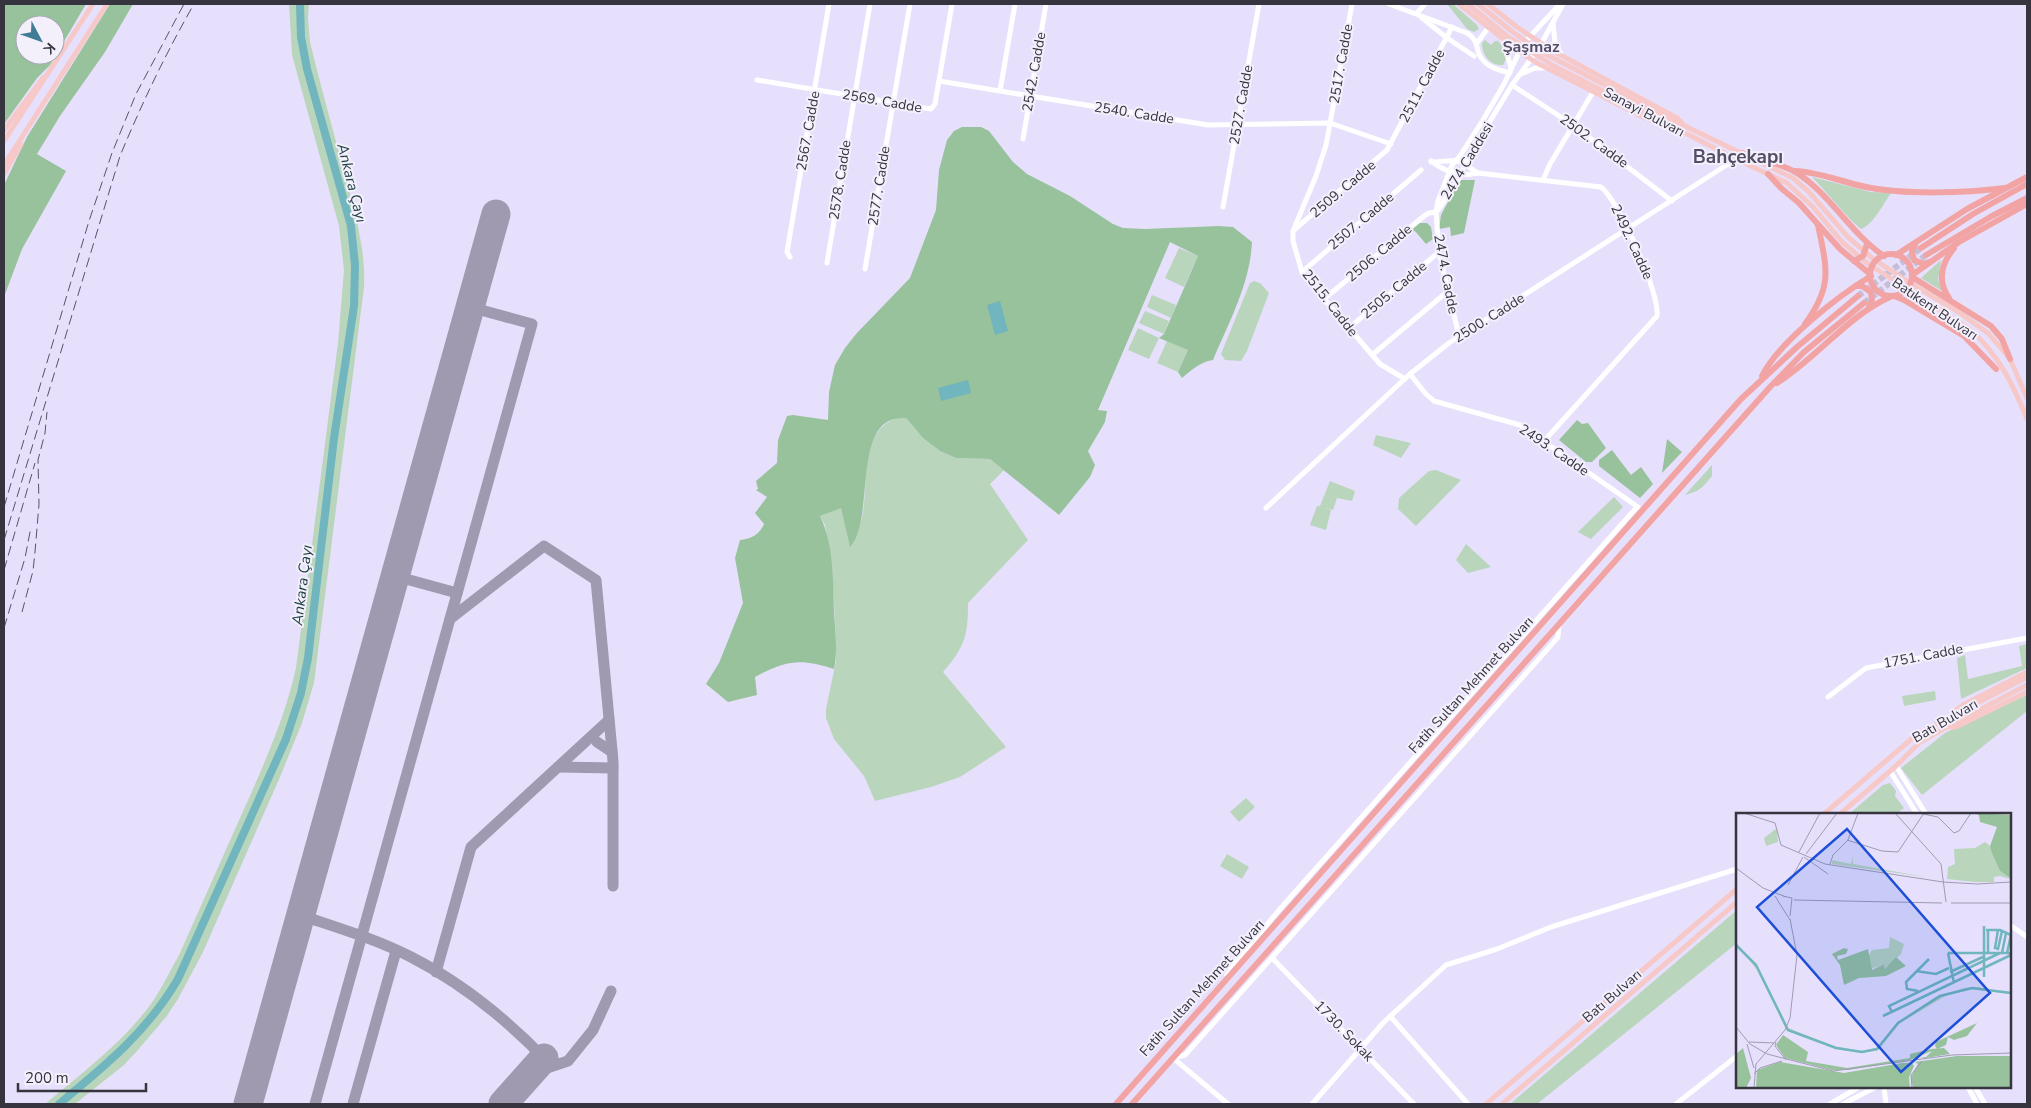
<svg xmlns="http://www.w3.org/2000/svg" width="2031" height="1108" font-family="'Nunito Sans',sans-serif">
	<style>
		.green { fill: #b9d5bc }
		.forest { fill: #97c29c; fill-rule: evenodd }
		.water { fill: #71b5be }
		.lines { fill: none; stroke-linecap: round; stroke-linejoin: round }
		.river { stroke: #71b5be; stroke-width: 8 }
		.taxiway { stroke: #9f9ab0; stroke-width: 11 }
		.runway { stroke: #9f9ab0; stroke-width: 29 }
		.highway-tunnel { stroke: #c4bed7; stroke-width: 6; stroke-dasharray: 6 3; stroke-linecap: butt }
		.secondary { stroke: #fff; stroke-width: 5 }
		.primary { stroke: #f7c8c8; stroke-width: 5 }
		.highway { stroke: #f2a4a4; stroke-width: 6 }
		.rail { stroke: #575462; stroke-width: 1; stroke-dasharray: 10 5; stroke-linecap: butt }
		.labels { text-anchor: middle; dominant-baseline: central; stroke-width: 4; stroke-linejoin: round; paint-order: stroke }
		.street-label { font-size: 14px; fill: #36343f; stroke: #f3f0fc }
		.water-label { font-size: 15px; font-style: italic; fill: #1c3e42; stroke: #f3f0fc }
		.quarter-label { font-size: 16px; font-weight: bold; fill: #534d65; stroke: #f3f0fc }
		.district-label { font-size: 19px; font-weight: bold; fill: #534d65; stroke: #f3f0fc }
		.inset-river { fill: none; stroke: #71b5be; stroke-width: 2.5 }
		.inset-road { fill: none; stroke: #a09bb1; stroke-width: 1 }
		.view { fill: #1d4ed8; fill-opacity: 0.15; stroke: #1d4ed8; stroke-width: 2.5 }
		.inset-edge { fill: none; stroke: #36343f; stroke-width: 2.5 }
	</style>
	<rect width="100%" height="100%" fill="#e7e0fd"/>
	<g class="green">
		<path d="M 289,4 L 309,4 L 308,18 L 310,42 C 321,88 334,133 346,179 C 355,214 366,250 364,287 L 314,683 L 302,723 L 280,777 L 203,952 L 178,999 L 166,1017 L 137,1051 L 124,1065 L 75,1104 L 45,1104 C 83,1072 124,1042 153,1001 C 163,986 171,969 180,953 C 200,908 220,863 240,818 C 262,769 284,721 296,668 L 338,343 L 344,270 L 339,226 L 292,55 Z"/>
		<polygon points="1447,4 1453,4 1477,25 1479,29 1474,32 1467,29"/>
		<path d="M 1485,40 L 1491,45 L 1495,41 L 1498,41 L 1503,47 L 1506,59 L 1503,65 C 1490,66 1482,55 1482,43 Z"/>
		<path d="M 1812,177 L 1871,192 L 1891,193 C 1883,204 1874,224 1861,229 C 1844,215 1828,193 1812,177 Z"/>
		<polygon points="1179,248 1198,256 1184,287 1165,278"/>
		<polygon points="1941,260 1938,280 1942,291 1921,278"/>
		<polygon points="1254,281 1260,283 1269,293 1247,351 1241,361 1225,360 1221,354 1250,283"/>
		<polygon points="1152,295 1176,305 1171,318 1147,307"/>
		<polygon points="1145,311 1169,321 1164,334 1139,323"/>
		<polygon points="1138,328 1159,338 1149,359 1128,350"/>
		<polygon points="1167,341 1188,350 1178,372 1157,363"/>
		<path d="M 899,417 L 906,418 L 923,438 L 940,451 L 956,458 L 990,459 L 1004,470 L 990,484 L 1028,540 L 968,603 C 968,635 965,647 943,672 L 1006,747 L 960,777 L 931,787 L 875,801 L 864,776 L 834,739 L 826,718 L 826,709 L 836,661 L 836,641 L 832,565 L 825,525 L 820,516 L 841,507 L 850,546 C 854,537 860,528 862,518 C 870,484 857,431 899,417 Z"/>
		<polygon points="1376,435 1411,443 1401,458 1373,445"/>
		<path d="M 1712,465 L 1712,476 C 1702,488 1700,491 1685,495 Z"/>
		<polygon points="1436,470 1461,480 1416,526 1398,509 1399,498 1429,471"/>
		<polygon points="1330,481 1355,491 1352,501 1337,498 1333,510 1321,507 1331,510 1326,530 1310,525 1317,506 1320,506"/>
		<polygon points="1614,497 1623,507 1591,539 1578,532"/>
		<polygon points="1466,544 1491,567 1468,573 1456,560"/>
		<polygon points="2027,644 2027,668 1961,699 1957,658 1965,655 1968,679 2022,666 2019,646"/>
		<polygon points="1935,691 1936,700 1904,706 1902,696"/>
		<polygon points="2027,695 2027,711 1922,795 1901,768 1945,733"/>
		<polygon points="1890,783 1896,791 1895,796 1904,808 1896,814 1849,814 1883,785"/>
		<polygon points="1246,798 1255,807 1239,822 1230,812"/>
		<polygon points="1227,854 1249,867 1242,879 1220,866"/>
		<polygon points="1737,910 1737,943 1537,1104 1510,1104"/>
	</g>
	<g class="forest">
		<path d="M 4,4 L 86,4 L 50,65 L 37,78 L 4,124 ZM 25,25 L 55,25 L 55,55 L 25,55 Z"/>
		<polygon points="110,4 133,4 105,52 60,116 37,154 66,171 22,249 4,297 4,185 27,137"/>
		<path d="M 962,127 L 981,127 L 989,131 L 1013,162 L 1027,174 L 1070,196 L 1113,224 L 1123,228 L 1145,229 L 1219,226 L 1233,227 L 1252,242 C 1250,284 1229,322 1213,360 C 1202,361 1190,371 1182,378 L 1178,372 L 1188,350 L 1159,338 L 1164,334 L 1198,256 L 1170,242 L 1098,410 L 1107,411 L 1105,422 L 1088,451 L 1095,465 L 1090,477 L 1059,515 L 990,459 L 956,458 L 940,451 L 923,438 L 906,418 C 849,414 877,518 850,547 L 841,508 L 820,516 C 834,545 833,580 834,611 C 835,630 838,650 834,669 C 801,658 786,660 755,677 L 757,695 L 728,702 L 706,684 L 719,663 L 743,603 L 735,558 L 740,540 C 751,539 760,534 764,524 L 755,513 L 767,497 L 756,490 L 758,489 L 756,481 L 777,463 L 778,440 L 787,416 L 793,415 L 828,420 L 829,392 L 835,365 L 845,348 L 856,334 L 910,278 L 936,210 L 939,170 L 947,140 L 954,131 Z"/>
		<polygon points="1460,180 1475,180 1464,233 1451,236 1450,227 1439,229 1441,215"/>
		<polygon points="1420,223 1427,223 1431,227 1433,239 1426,244 1415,231 1412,232 1411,230"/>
		<polygon points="1577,420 1582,424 1588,423 1606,448 1592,462 1586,462 1559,440"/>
		<polygon points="1667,439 1682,452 1662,473"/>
		<polygon points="1612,450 1631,475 1641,467 1653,484 1640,498 1599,466 1599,460"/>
	</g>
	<g class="water">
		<polygon points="1000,301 1008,331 995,335 987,305"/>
		<polygon points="968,380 971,393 941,401 938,388"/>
	</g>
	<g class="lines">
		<path class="river" d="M 59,1104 C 105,1066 147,1032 178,979 L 286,739 L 301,693 L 308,658 L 334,438 L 354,306 L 355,265 L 351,226 L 307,69 L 301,37 L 300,4"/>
		<g class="taxiway">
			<polyline points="395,576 457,593"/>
			<polyline points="450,619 544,546 596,580 613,761 613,886"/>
			<polyline points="597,742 612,752"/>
			<polyline points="558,767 613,768"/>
			<path d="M 300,915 C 338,928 376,939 411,957 C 460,982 505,1018 544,1058"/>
			<polyline points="436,972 471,847 609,720"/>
			<polyline points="541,1061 550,1067 568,1061 593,1030 611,991"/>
			<polyline points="315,1104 532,324 470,307"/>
			<polyline points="353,1104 396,951"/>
		</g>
		<g class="runway">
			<polyline points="248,1104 496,214"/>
			<polyline points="503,1104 544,1058"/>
		</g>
		<g class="highway-tunnel">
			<polyline points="1858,296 1921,248"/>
			<polyline points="1864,303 1926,255"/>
		</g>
		<g class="secondary">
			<polyline points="1352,4 1326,145 1316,176 1293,231 1293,241 1302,272 1324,299 1380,364 1405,379"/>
			<path d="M 1389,4 L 1467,33 C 1477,39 1476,45 1479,54 C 1485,67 1498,70 1510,73"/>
			<polyline points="1417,13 1425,4"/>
			<polyline points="1421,17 1447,38 1474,56"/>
			<polyline points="1553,23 1555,42 1562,56"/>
			<polyline points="1503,39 1511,68"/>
			<polyline points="1477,43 1488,28"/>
			<polyline points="1521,74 1535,68 1547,68"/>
			<polyline points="757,80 931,109 935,104 952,4"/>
			<polyline points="939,81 1208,125 1330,123 1391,144"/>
			<polyline points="1512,85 1573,125 1672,201"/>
			<polyline points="1000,91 1015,4"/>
			<polyline points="1023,139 1046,4"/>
			<path d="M 1431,161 C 1445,172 1461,177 1478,173 L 1601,187 C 1619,201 1660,293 1657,316 L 1544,441"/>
			<path d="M 1431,162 C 1439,162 1448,160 1456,161 C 1464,162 1471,169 1478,173"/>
			<polyline points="1543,180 1550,164 1593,92"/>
			<polyline points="1223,207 1259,4"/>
			<polyline points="1438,210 1462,174 1464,164 1512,85 1539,48 1563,4"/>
			<polyline points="1294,230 1387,150 1452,27"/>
			<polyline points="790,257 787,252 829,4"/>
			<polyline points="827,263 870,4"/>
			<polyline points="865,269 910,4"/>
			<polyline points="1302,272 1421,170"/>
			<polyline points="1324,299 1424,216 1429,213 1436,212"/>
			<polyline points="1349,328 1439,252"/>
			<polyline points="1459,336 1439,252 1436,212 1438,201 1452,165 1460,156 1483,120 1504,84 1523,44 1560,4"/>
			<polyline points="1372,355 1448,291"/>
			<polyline points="1410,374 1425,393 1434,401 1520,425 1638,507"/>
			<polyline points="1266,508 1410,374 1449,343 1736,159"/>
			<polyline points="1828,697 1866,668 2027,638"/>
			<polyline points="1896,766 1926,814"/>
			<polyline points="1890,771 1917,814"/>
			<polyline points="2010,925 2027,937"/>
			<polyline points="1272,958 1414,1104"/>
			<polyline points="1227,975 1238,959 1280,909 1637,507"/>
			<polyline points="1390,1016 1468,1104"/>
			<polyline points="1173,1058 1185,1055 1545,652 1558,637 1559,624"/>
			<polyline points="1173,1058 1228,1104"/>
			<polyline points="1884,1087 1886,1104"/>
			<polyline points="1968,1087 1977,1104"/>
			<polyline points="1975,1087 1985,1104"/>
			<polyline points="1312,1104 1383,1023 1446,965 1497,949 1551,927 1737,869"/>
			<polyline points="1676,1104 1737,1056"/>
			<polyline points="1830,1104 1859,1087"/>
			<polyline points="1843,1104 1876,1087"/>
		</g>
		<g class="primary">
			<polyline points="1459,4 1517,50 1537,63 1645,118 1661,124"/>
			<path d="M 1468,4 L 1507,36 L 1552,65 L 1736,159 L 1787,183 L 1813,207 L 1842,242 L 1867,263 L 1971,330 C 1999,356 2013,384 2027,419"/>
			<polyline points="1478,4 1514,33 1540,51 1664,116 1743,154"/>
			<polyline points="1488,4 1517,27 1553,51 1677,118 1682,123"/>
			<polyline points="4,130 43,78"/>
			<polyline points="4,141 93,4"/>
			<polyline points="1755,160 1793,178 1809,192 1848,237 1872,258 1910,283 1960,313 1989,334 2010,359 2027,398"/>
			<polyline points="4,165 107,4"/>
			<polyline points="4,174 21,144"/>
			<polyline points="1955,711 1963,705 2027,672"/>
			<polyline points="1948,727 1956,727 2027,692"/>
			<polyline points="1824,814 1916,735 2027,677"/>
			<polyline points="1840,814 1896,766 1920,742 1945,728 2027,685"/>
			<polyline points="1486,1104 1737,889"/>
			<polyline points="1502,1104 1737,902"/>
		</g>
		<g class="highway">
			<path d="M 1742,153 C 1758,159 1783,164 1797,173 C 1831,195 1850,233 1884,256"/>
			<path d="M 1795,171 C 1819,172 1842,182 1866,187 C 1905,195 1966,193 2005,188"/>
			<polyline points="1768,174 1781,188 1799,203 1840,249 1870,274"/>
			<polyline points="1915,245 1912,251 1914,260 1924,264 1929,262"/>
			<polyline points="1921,248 1973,214 2027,184"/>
			<circle cx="1891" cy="275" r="21"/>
			<polyline points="1896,255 1967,209 2027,177"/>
			<polyline points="1926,255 1992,216 2027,198"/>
			<polyline points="1854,261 1863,256 1867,244"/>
			<polyline points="1912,275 1959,242 2027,204"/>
			<polyline points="1912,277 1991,326 2002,339 2010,359"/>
			<polyline points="1856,286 1862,286 1871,292 1872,301 1869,307"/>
			<polyline points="1894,296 1904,300 1964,336 1996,369"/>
			<path d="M 1949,298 C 1937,281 1941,264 1954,248"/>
			<path d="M 1805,324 C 1833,286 1827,269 1818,225"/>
			<path d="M 1762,376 C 1779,342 1838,296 1871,276"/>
			<path d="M 1777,383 C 1818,357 1847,316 1892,296"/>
			<polyline points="1116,1104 1741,399 1797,347 1858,296"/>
			<polyline points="1132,1104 1770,387 1804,352 1864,303"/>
		</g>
		<g class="rail">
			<polyline points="4,507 89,221 112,153 136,94 184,4"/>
			<path d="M 4,540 L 120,156 C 142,103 166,53 194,4"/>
			<polyline points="4,570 35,463"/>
			<polyline points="22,612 33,571 35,552 39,504 38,460 45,433 47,412"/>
			<polyline points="4,628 25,558 31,527"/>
		</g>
	</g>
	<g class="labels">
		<g class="street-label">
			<text transform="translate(1341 64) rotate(-80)">2517. Cadde</text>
			<text transform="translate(1034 72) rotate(-80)">2542. Cadde</text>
			<text transform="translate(1422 86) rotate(-62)">2511. Cadde</text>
			<text transform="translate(882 101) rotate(10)">2569. Cadde</text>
			<text transform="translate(1241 105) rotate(-80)">2527. Cadde</text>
			<text transform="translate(1644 112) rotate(28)">Sanayi Bulvarı</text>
			<text transform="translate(1134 113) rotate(9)">2540. Cadde</text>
			<text transform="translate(808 131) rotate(-80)">2567. Cadde</text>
			<text transform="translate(1594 141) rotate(36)">2502. Cadde</text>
			<text transform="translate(1467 161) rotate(-59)">2474 Caddesi</text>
			<text transform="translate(840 180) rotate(-81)">2578. Cadde</text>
			<text transform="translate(879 186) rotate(-81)">2577. Cadde</text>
			<text transform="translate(1343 189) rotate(-40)">2509. Cadde</text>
			<text transform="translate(1361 221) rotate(-40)">2507. Cadde</text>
			<text transform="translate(1632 242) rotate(65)">2492. Cadde</text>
			<text transform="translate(1379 253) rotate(-40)">2506. Cadde</text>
			<text transform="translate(1446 274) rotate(79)">2474. Cadde</text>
			<text transform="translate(1394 290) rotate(-40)">2505. Cadde</text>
			<text transform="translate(1330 303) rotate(52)">2515. Cadde</text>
			<text transform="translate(1935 309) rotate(34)">Batıkent Bulvarı</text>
			<text transform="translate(1489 318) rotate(-32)">2500. Cadde</text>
			<text transform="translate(1554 450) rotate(34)">2493. Cadde</text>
			<text transform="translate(1923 656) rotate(-11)">1751. Cadde</text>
			<text transform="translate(1471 685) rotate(-48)">Fatih Sultan Mehmet Bulvarı</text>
			<text transform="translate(1945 721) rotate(-30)">Batı Bulvarı</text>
			<text transform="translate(1202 988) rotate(-48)">Fatih Sultan Mehmet Bulvarı</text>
			<text transform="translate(1612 996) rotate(-41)">Batı Bulvarı</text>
			<text transform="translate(1344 1031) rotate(46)">1730. Sokak</text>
		</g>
		<g class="water-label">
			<text transform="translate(352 183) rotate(76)">Ankara Çayı</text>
			<text transform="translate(302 585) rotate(-83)">Ankara Çayı</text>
		</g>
		<g class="quarter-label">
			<text x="1531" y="47">Şaşmaz</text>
		</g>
		<g class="district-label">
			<text x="1738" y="157">Bahçekapı</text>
		</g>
	</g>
	<g transform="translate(1736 813)">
		<rect width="275" height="275" fill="#e7e0fd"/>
		<path d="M 41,15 L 42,29 L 30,33 L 28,25 ZM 249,29 L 254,33 L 264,58 L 274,66 L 264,63 L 258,64 L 258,69 L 239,69 L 211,66 L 212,54 L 219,51 L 218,36 L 239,35 ZM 117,44 L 117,51 L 190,64 L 96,51 L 96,47 L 115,51 ZM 154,124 L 168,131 L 165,141 L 149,156 L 148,151 L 135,156 L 132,144 L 136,137 L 153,135 ZM 0,130 L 20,151 L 52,215 L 98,233 L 125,238 L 140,235 L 162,209 L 198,185 L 228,175 L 242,174 L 275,181 L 237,176 L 211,182 L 164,210 L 142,237 L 126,240 L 98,235 L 51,218 L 21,157 Z" fill="#b9d5bc"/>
		<path d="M 237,0 L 275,2 L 275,66 L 264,58 L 256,40 L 254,33 L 261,14 L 244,9 L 243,2 ZM 108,135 L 112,136 L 110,141 L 101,143 L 102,147 L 132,136 L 136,157 L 148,151 L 149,156 L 160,144 L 170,153 L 150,163 L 123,165 L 108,172 L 104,152 L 96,141 ZM 241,210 L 231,223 L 218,227 L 212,224 L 210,232 L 201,236 L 199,233 L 200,229 ZM 47,222 L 72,239 L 70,248 L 111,255 L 174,245 L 174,241 L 195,236 L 208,235 L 214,241 L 189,245 L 184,244 L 190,244 L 196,238 L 174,247 L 112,257 L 96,257 L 49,245 L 40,232 ZM 7,235 L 15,265 L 10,275 L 0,275 L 0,241 ZM 221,243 L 275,243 L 275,275 L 177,275 L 175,264 L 182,251 L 179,249 ZM 44,249 L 108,260 L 166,250 L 176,250 L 178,253 L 173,264 L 174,275 L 20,275 L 21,257 Z" fill="#97c29c"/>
		<path class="inset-river" d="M 248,113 L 248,164M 250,117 L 264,117 L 275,122M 262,117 L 259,135 L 262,136 L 266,118M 252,118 L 252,140M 0,132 L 20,152 L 52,217 L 100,235 L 126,239 L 141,236 L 162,210 L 204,183 L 236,175 L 275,180M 212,140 L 218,170M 212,140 L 275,140M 266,140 L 270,120M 271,140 L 275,122M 180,158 L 200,161 L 213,155M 214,159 L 249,143M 182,178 L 171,176 L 170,169 L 193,146M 156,199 L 153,193 L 264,140M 147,203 L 275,142"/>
		<path class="inset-road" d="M 8,0 L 39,10 L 45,32 L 89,51 L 207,69 L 241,71 L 275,69M 159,0 L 205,51 L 210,89M 187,1 L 202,4 L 218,20 L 223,18 L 235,0M 111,27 L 146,38 L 162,39 L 188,0M 63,39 L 84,0M 70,41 L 101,0M 68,44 L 92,61M 94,51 L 97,42 L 112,27 L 122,0M 0,55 L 27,75 L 50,84M 52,72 L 67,44M 39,83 L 54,107M 47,83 L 56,85 L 54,103M 58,87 L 206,90M 215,90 L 275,90M 0,214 L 14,231 L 31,241 L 97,258 L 216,242 L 275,240M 13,229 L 38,230M 40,229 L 39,233 L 50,247M 11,231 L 18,255M 18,261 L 24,255 L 46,248M 18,275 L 20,251 L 49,217 L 54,205 L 61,142 L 54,106M 176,275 L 175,262 L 186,248"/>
		<path class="view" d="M 111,16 L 254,180 L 165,259 L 21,94 Z"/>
		<rect width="275" height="275" class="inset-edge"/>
	</g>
	<rect width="2031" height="1108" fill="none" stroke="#36343f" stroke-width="10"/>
	<g transform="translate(40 40) rotate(131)"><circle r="24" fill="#f3f0fc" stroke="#a7a5b0"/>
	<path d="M0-4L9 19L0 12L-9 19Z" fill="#407d94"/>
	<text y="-8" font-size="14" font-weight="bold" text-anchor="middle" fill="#36343f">K</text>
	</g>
	<path d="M18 1083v8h128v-8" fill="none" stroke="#36343f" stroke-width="2.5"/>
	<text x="25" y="1083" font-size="15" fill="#36343f" stroke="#f3f0fc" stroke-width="4" paint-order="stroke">200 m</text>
</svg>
